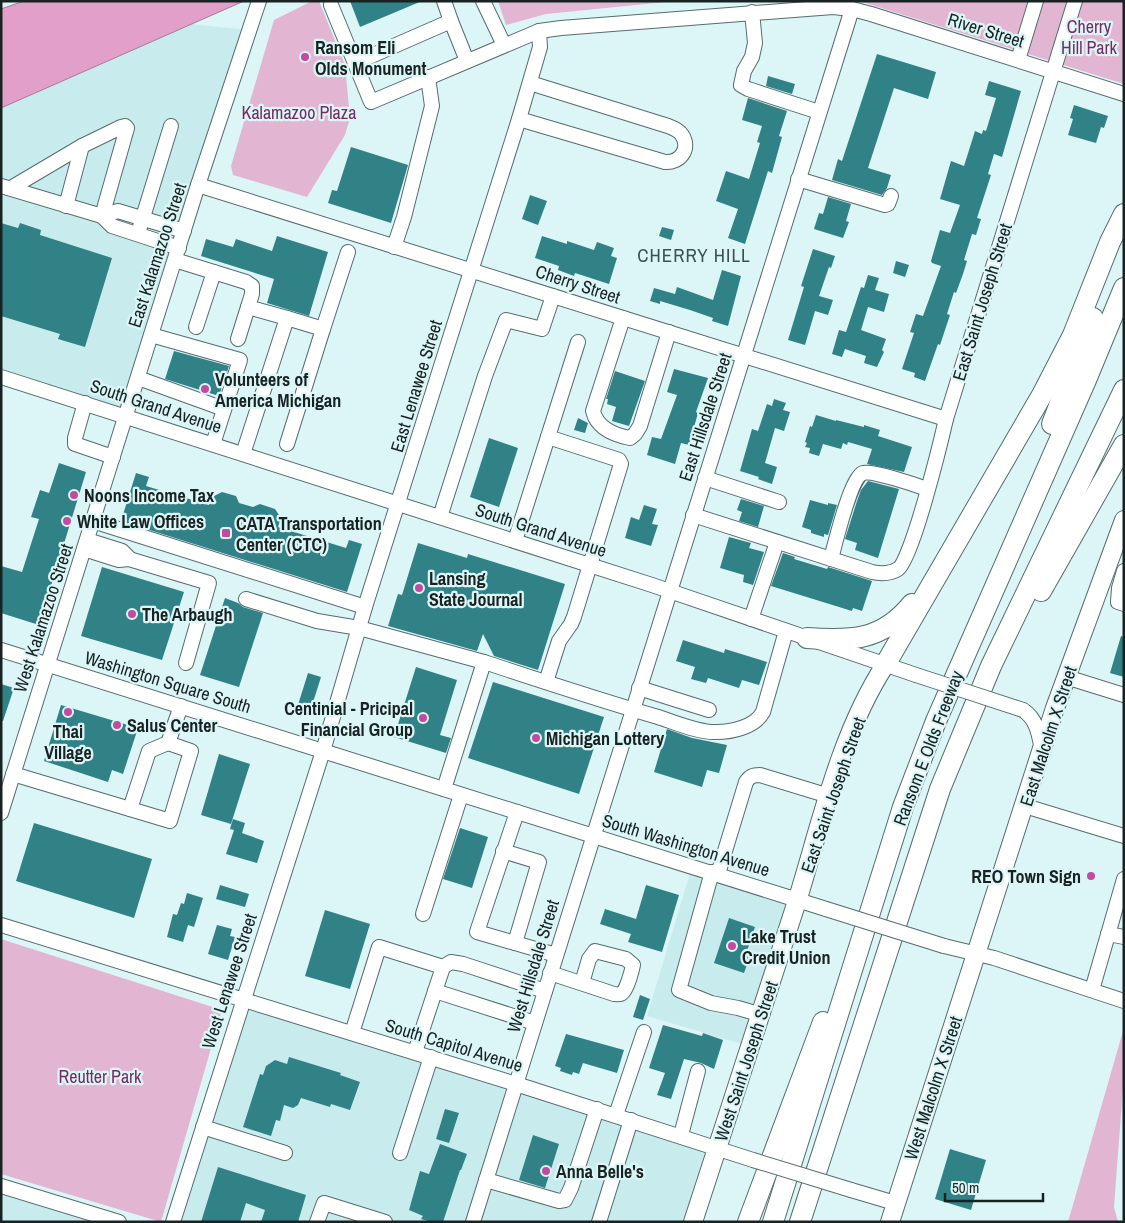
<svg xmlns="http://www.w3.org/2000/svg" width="1125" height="1223" font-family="'Archivo Narrow',sans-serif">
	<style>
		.built { fill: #c8ecee }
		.green { fill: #e2b6d2 }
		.water { fill: #e19fca; stroke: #a57a98 }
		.building { fill: #318286 }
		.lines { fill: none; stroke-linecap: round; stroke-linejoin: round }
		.minor-casing { stroke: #556c6d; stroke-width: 16 }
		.major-casing { stroke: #556c6d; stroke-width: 20 }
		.highway-casing { stroke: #556c6d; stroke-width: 22 }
		.minor { stroke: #fff; stroke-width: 14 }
		.major { stroke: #fff; stroke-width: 18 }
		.highway { stroke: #fff; stroke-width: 20 }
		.minor-bridge-casing { stroke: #556c6d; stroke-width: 16; stroke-linecap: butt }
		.minor-bridge { stroke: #fff; stroke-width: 14 }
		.poi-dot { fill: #c24ba1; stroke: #dcf6f7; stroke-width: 2 }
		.labels { text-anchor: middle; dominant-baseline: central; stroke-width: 4.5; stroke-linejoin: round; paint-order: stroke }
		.park-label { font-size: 18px; fill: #772a62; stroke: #dcf6f7 }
		.street-label { font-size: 18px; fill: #182222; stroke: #dcf6f7 }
		.poi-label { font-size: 18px; font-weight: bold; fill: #182222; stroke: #dcf6f7; text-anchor: start }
		.neighbourhood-label { font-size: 19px; letter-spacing: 1px; fill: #3b5152; stroke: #dcf6f7 }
	</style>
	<rect width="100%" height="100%" fill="#dcf6f7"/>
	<g class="built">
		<polygon points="191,24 250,30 126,416 1,369 1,108"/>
		<polygon points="690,873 788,904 748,1046 647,1016"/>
		<polygon points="242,1000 717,1148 694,1222 172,1222"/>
		<polygon points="1,1186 119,1222 1,1222"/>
	</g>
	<g class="green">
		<polygon points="312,1 319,1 345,65 350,118 345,135 307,197 233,175 231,166 274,20"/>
		<polygon points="498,1 676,1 546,14 506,25"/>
		<polygon points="859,1 1124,1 1124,84"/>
		<polygon points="1,939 222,1010 161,1222 1,1174"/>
		<polygon points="1123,1031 1124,1074 1114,1207 1118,1222 1068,1222"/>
	</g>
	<polygon class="water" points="24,1 244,1 1,108 1,9"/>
	<g class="building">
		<polygon points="350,1 422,1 360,27"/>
		<polygon points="877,54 936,72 928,99 894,88 868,168 891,175 887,188 882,195 832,180 838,159 842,161"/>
		<polygon points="768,76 795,84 792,94 766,86"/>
		<polygon points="989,81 1021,91 1002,157 994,154 988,174 991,175 977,218 981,219 976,235 972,234 964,260 967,261 963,274 956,293 954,292 947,314 950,315 940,345 938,344 925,381 914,377 915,373 902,369 914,333 910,332 916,314 923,316 941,266 932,263 931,261 940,230 950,233 960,205 940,199 951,161 964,166 975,131 982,134 983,130 986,131 996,98 985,95"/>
		<polygon points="748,98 787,111 779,136 782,137 772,173 768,171 745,244 728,238 738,209 716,201 726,171 749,179 760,143 757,142 762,126 742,120"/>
		<polygon points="1074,105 1108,116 1104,128 1101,127 1096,143 1068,135 1073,119 1070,118"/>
		<polygon points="351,147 408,165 391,223 328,203 332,190 337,191"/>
		<polygon points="530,195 547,201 538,225 522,219"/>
		<polygon points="828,197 851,204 846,221 849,222 843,238 814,229 819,213 823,214"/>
		<polygon points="1,223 18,228 20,223 41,230 40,235 112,258 85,347 58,339 60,334 1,316"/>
		<polygon points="662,227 674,230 671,240 659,236"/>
		<polygon points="277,236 328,252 309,316 267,303 274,279 201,256 206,239 233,247 236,239 272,251"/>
		<polygon points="542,236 567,244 567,241 594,250 597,242 614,248 611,256 617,258 609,284 575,273 574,276 558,270 559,266 535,258"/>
		<polygon points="813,249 835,256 831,268 829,267 819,296 833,300 828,315 815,311 805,345 788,340 804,287 801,286"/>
		<polygon points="896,261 909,265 905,277 893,273"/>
		<polygon points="722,270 741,276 728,326 712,321 713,318 690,310 660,301 660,304 650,301 654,288 675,294 677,287 713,300"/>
		<polygon points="868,275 879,278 875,290 889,294 884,312 868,307 861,330 886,339 882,350 884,352 877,367 864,363 866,356 845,349 842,357 832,354 839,330 846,332 861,287 864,288"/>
		<polygon points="174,351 229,366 219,396 165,379"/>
		<polygon points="674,369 708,378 696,412 698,413 689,445 681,443 675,464 647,455 652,437 661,439 677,395 667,392"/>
		<polygon points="615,371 645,381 629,426 612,421 616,407 607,404 608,399 606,399"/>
		<polygon points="774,399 786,403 783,410 790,412 784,431 775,428 765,463 777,467 772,484 758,479 759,477 740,471 752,429 758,431 767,404 772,406"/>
		<polygon points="816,415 836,421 836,420 864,427 864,425 880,430 878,436 912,447 904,472 867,464 872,449 848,442 847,445 843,443 841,449 823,444 819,456 809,453 810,448 805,447 807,443 805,442 810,426 812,427"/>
		<polygon points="578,418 588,423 585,433 574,430"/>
		<polygon points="489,438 518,448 499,507 470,497"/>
		<polygon points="59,463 86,472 39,625 1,613 1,566 22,572 39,519 31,517 40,490 49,493"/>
		<polygon points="136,473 149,477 146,486 209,505 212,497 222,492 236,496 239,503 253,507 260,504 275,509 281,518 278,527 346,548 349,540 362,544 347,592 121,521"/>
		<polygon points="868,481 899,489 878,558 855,550 857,543 845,539 857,501 861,490"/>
		<polygon points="741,499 764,506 758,527 739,521 742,512 737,510"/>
		<polygon points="810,500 828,505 828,503 837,505 828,535 824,534 824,537 811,533 811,530 802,527"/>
		<polygon points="644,505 657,509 652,524 658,525 651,546 625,538 631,517 639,520"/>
		<polygon points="729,537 751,543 749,548 764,552 753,585 743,582 744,575 720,568"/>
		<polygon points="418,543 467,558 468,554 565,584 538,670 494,656 483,634 477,651 388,626 398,594 402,595"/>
		<polygon points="783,553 795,557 794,559 827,569 828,567 872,581 862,611 853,608 852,611 771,586"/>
		<polygon points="102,567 184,592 162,660 81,636"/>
		<polygon points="225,598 238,603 243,607 263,613 239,687 200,675"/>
		<polygon points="1121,636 1124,637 1124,677 1110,673"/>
		<polygon points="683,640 724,653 725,649 767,662 759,685 742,680 739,688 708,678 706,683 691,679 695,667 676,661"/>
		<polygon points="416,667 457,680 440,735 451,738 446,753 394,737"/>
		<polygon points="308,673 321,677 310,712 297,708"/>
		<polygon points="493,682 604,717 579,794 468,758"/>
		<polygon points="1,684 14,688 3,721 1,721"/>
		<polygon points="61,705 138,728 123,774 112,770 108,782 44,761"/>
		<polygon points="667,729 692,738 727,745 719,773 707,770 702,787 654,772"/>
		<polygon points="219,754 250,764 231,824 201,815"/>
		<polygon points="233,819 245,823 242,833 239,832 264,841 257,863 226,854 234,830 230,829"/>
		<polygon points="34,823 152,859 134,918 16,881"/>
		<polygon points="460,828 488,837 472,888 443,879"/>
		<polygon points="220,885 249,894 245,907 216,899"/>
		<polygon points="646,885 679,895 662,952 628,942 631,934 600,924 605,909 636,919"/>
		<polygon points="187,893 203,898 194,927 188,925 183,942 167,937 173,914 177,915 181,903 184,904"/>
		<polygon points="325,910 370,924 350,989 305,976"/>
		<polygon points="729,918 755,927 746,954 750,956 744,973 714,963"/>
		<polygon points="217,925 232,929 230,936 235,937 228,960 208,954"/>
		<polygon points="640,995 650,999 643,1020 633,1017"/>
		<polygon points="663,1025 702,1036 703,1033 723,1040 714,1069 701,1063 684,1059 671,1099 657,1095 665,1073 649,1068"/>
		<polygon points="566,1034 624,1050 617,1073 583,1063 579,1074 573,1072 572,1075 560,1071 561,1068 555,1066"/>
		<polygon points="289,1057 341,1073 340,1075 360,1082 350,1110 331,1104 330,1107 301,1098 298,1105 293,1108 284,1105 280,1121 276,1120 271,1136 243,1127 260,1074 263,1075 266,1066 275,1060 287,1064"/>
		<polygon points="445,1109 459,1113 449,1143 436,1139"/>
		<polygon points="533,1135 559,1144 545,1188 519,1180"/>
		<polygon points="440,1144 467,1154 461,1170 460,1170 443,1222 431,1222 421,1219 423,1216 409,1210 420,1171 429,1174"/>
		<polygon points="950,1149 986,1160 971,1210 935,1199"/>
		<polygon points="218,1167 306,1195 298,1222 261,1222 265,1210 246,1203 240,1222 201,1222"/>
	</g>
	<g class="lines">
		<g class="minor-casing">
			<g id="minor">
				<polyline points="444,1 451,21"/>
				<polyline points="483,1 504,45"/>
				<polyline points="331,5 371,102 539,31 561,28 833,7 852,9 871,14 1124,94"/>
				<polyline points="752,12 755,43 752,57 744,71 741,85 748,89 819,112"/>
				<polyline points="1018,60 1036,1"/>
				<polyline points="355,63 451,21 467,61"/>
				<path d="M 519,119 L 665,162 C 680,163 691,149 682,135 C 679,130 673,128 668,126 L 530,83"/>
				<polyline points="798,179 885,205 888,204 891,196"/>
				<polyline points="198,185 946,419"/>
				<polyline points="1,186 102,216 127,128 125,126 121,127 82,146 11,188"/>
				<polyline points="66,206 82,146"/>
				<polyline points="140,227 171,126"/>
				<polyline points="394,247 404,217 432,106 428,77"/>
				<polyline points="179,248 112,226 102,216 118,211 184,231"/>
				<polyline points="175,260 246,282 252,286 252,294 248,307 287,318"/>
				<path d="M 623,318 L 593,411 C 597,428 614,435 630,438 L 635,434 L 640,426 L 669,332"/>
				<polyline points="196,327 214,272"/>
				<polyline points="151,335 240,360 213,444"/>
				<polyline points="238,339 248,307"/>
				<polyline points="1,377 652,585 916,675"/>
				<polyline points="138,378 224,409"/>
				<polyline points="85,403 75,438 75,444 113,457"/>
				<polyline points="287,444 323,329"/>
				<polyline points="243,454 287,318 323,329 348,252"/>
				<polyline points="705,478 779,502"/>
				<path d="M 693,515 L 872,572 C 881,574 890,574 898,569 C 912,560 941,441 946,419 L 1075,1"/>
				<polyline points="440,517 485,376 506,320 542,329 553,296"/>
				<polyline points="93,521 365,607"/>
				<polyline points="87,540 122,551 129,558"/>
				<polyline points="515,541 578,342"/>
				<polyline points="84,549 119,560 129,559 209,583 186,663"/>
				<path d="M 831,559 C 835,544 851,477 863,473 C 872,470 916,485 927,489"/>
				<polyline points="1124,571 1119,588 1118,602 1124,604"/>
				<polyline points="246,599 317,621 359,628 484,662"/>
				<polyline points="751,619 777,542"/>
				<polyline points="1,650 826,909"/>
				<polyline points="1066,677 1124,695"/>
				<polyline points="546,682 559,641 571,624 574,617 621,464 619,460 613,458 548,437"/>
				<polyline points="639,688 709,710"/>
				<path d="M 1023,710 C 1037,719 1039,735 1042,750"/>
				<polyline points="13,774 170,821 191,751 168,743"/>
				<path d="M 444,789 L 484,662 C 542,681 599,700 658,717 C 674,722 699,733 716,732 C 732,732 755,727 763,712 L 786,631"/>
				<polyline points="1025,806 1124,836"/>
				<polyline points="130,809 149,751 168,743 181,706"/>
				<polyline points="517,812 477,932 556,955"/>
				<polyline points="1,813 198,185 259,1"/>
				<polyline points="503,851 539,862 515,943"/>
				<polyline points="712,872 679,990 711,1003 738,1008 762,1015"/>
				<path d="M 718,874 L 746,782 C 750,776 753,775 760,775 L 829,796"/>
				<polyline points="423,914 461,795"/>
				<polyline points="1,925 516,1084 753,1160"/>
				<polyline points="1108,934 1124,937"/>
				<polyline points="944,946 994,958 1124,1001"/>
				<polyline points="443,967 451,962 463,964 545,991"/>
				<path d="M 550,973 L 614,994 C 616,994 620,995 622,993 C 627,990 632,970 633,965 L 626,959 L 595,951 L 589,959 L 582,983"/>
				<polyline points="1092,990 1124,879"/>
				<polyline points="435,991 535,1023"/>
				<polyline points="352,1033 379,947 443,967 415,1052"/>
				<polyline points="616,1115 644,1032"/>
				<polyline points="203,1127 285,1153"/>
				<polyline points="681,1135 698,1071"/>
				<polyline points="400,1153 431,1057"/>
				<polyline points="486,1180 559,1201 565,1200 571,1188 597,1109"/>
				<polyline points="1,1186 119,1222"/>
				<polyline points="851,1190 895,1203"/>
				<polyline points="173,1222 323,751 365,607 519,119 540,47 539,31"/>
				<polyline points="317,1222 324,1203 385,1222"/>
				<polyline points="473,1222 852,9"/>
				<polyline points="599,1222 631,1120"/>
			</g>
		</g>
		<g class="major-casing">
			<g id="major">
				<path d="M 693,1222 C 728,1114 764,1006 798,898 C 822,820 840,735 885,665"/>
				<polyline points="890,1222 1055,708 1124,520"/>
			</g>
		</g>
		<g class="highway-casing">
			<g id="highway">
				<polyline points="1052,424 1093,318"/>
				<polyline points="1041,591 1124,445"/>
				<path d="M 807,638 C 851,641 882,641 912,604"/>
				<polyline points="885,665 1042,395 1073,335 1110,242 1124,214"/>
				<polyline points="748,1222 823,1022"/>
				<polyline points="773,1222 903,807 936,721 1086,380 1124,288"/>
				<polyline points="800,1222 940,789 991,666 1124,390"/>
			</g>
		</g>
		<use href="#minor" class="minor"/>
		<use href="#major" class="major"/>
		<use href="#highway" class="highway"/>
		<g class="minor-bridge-casing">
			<g id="minor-bridge">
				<polyline points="916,675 1023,710"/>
				<polyline points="826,909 944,946"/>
				<polyline points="753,1160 851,1190"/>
			</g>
		</g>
		<use href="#minor-bridge" class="minor-bridge"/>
	</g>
	<g class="poi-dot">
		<circle cx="305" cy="57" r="5"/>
		<circle cx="205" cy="389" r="5"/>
		<circle cx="74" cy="495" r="5"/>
		<circle cx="67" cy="521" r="5"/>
		<rect x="221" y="528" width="10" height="10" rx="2.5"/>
		<circle cx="419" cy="588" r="5"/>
		<circle cx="132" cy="614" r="5"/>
		<circle cx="68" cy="712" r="5"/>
		<circle cx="423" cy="718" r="5"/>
		<circle cx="117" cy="725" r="5"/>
		<circle cx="536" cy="738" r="5"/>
		<circle cx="1091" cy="876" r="5"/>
		<circle cx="732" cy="946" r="5"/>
		<circle cx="546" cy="1171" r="5"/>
	</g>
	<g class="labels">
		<g class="park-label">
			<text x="1089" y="26">Cherry<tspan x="1089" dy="21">Hill Park</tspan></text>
			<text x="299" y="112">Kalamazoo Plaza</text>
			<text x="100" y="1076">Reutter Park</text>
		</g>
		<g class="street-label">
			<text transform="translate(986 30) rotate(17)">River Street</text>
			<text transform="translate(157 255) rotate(-72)">East Kalamazoo Street</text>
			<text transform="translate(578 284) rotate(18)">Cherry Street</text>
			<text transform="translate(982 302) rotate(-73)">East Saint Joseph Street</text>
			<text transform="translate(416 386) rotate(-73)">East Lenawee Street</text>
			<text transform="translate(156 406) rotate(18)">South Grand Avenue</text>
			<text transform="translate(705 417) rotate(-72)">East Hillsdale Street</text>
			<text transform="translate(541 530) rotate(18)">South Grand Avenue</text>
			<text transform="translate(43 618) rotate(-72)">West Kalamazoo Street</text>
			<text transform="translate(168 682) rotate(17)">Washington Square South</text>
			<text transform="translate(1048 736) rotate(-72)">East Malcolm X Street</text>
			<text transform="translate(928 748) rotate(-69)">Ransom E Olds Freeway</text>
			<text transform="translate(833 795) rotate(-71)">East Saint Joseph Street</text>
			<text transform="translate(686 845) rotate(17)">South Washington Avenue</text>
			<text transform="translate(533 966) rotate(-73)">West Hillsdale Street</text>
			<text transform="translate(229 981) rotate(-72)">West Lenawee Street</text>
			<text transform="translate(454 1045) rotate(17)">South Capitol Avenue</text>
			<text transform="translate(746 1061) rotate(-72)">West Saint Joseph Street</text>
			<text transform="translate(933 1088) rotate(-72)">West Malcolm X Street</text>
		</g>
		<g class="poi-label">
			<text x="315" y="47">Ransom Eli<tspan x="315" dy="21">Olds Monument</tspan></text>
			<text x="215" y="379">Volunteers of<tspan x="215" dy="21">America Michigan</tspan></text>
			<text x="84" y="495">Noons Income Tax</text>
			<text x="77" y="521">White Law Offices</text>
			<text x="236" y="523">CATA Transportation<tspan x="236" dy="21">Center (CTC)</tspan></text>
			<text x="429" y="578">Lansing<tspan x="429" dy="21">State Journal</tspan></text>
			<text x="142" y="614">The Arbaugh</text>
			<text x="413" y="708" text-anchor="end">Centinial - Pricipal<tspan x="413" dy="21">Financial Group</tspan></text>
			<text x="127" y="725">Salus Center</text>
			<text x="68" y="731" text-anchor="middle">Thai<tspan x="68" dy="21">Village</tspan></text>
			<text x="546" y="738">Michigan Lottery</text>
			<text x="1081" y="876" text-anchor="end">REO Town Sign</text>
			<text x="742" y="936">Lake Trust<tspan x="742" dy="21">Credit Union</tspan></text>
			<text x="556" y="1171">Anna Belle's</text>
		</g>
		<g class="neighbourhood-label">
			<text x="694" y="255">CHERRY HILL</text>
		</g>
	</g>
	<rect width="1125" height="1223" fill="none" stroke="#182222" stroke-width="5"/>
	<path d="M945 1193v8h98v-8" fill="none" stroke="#182222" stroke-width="2.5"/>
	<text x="952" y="1193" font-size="15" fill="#182222" stroke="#dcf6f7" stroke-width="4" paint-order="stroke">50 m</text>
</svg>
